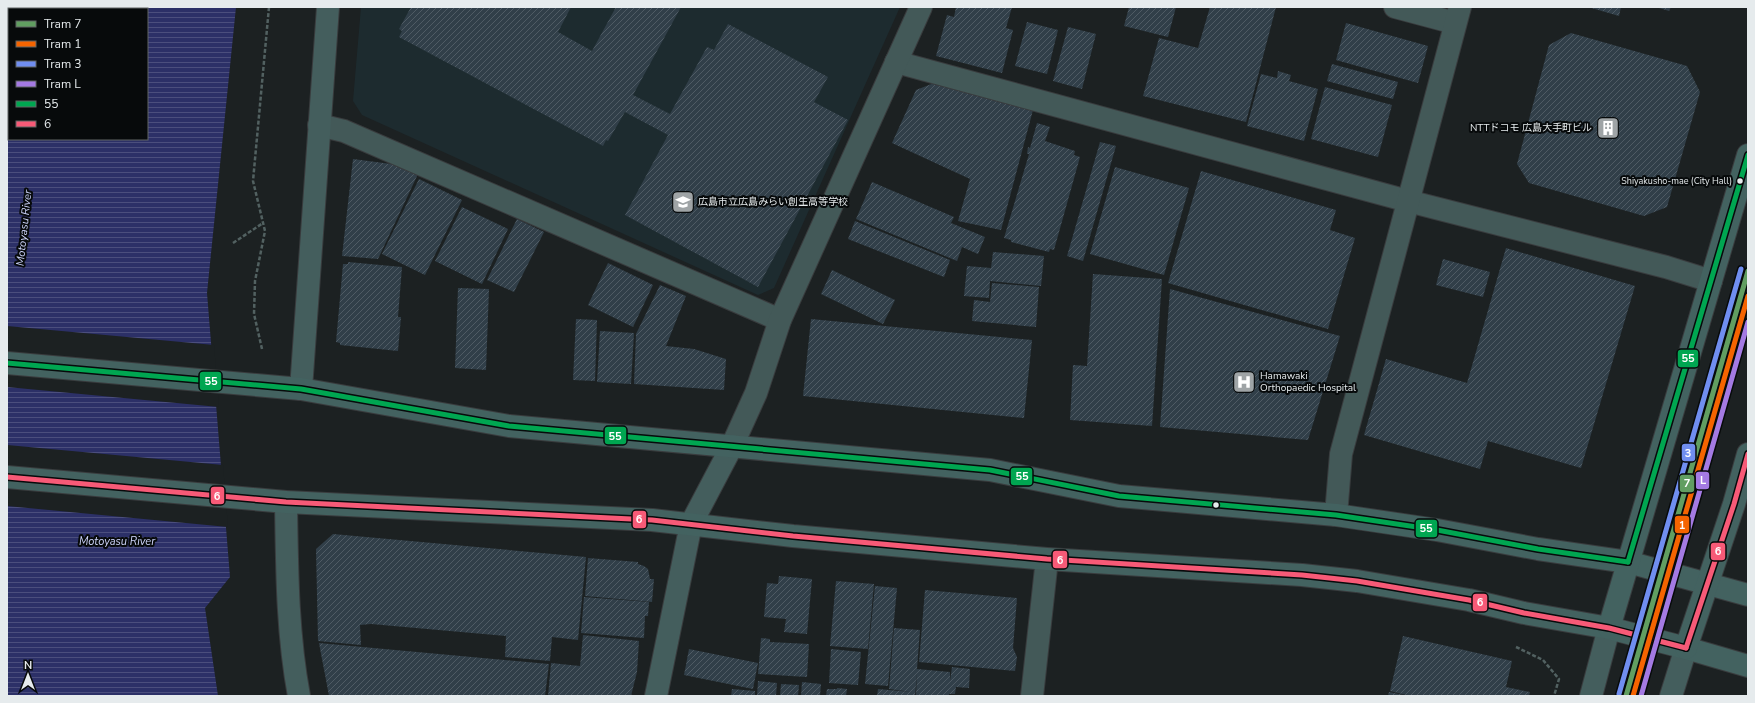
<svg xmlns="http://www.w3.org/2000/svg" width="1755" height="703" font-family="'Nunito Sans','Noto Sans JP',sans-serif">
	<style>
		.built { fill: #1d2b2f }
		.water { fill: url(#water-rules); fill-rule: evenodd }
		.pier { fill: #1c2122 }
		.building { fill: url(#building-hatch) }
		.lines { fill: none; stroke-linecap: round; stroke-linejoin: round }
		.street-casing { stroke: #393c3e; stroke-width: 24 }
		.secondary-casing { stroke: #393c3e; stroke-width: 24 }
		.highway-casing { stroke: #393c3e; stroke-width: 24 }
		.path { stroke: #526161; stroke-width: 2.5; stroke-dasharray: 4 2; stroke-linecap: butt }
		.street { stroke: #435958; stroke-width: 22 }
		.secondary { stroke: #445e5d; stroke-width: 22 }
		.highway { stroke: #436260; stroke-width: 22 }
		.bus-1-casing { stroke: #070a0b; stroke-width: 8 }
		.bus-2-casing { stroke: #070a0b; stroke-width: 8 }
		.bus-1 { stroke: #00a651; stroke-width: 5 }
		.bus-2 { stroke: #f75a77; stroke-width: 5 }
		.tram-1-casing { stroke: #070a0b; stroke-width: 8 }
		.tram-2-casing { stroke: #070a0b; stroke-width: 8 }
		.tram-3-casing { stroke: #070a0b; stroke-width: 8 }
		.tram-4-casing { stroke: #070a0b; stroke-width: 8 }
		.tram-1 { stroke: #619e61; stroke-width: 5 }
		.tram-2 { stroke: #f56400; stroke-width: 5 }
		.tram-3 { stroke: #708ef0; stroke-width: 5 }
		.tram-4 { stroke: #a47ae3; stroke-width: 5 }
		.bus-dot { fill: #e6ebed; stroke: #070a0b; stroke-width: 1.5 }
		.labels { text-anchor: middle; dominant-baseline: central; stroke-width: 4; stroke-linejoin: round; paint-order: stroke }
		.bus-label { font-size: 9px; fill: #e6ebed; stroke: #070a0b; text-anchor: end }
		.poi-label { font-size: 10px; fill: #e6ebed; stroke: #070a0b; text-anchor: start }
		.water-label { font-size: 11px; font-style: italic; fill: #cfd6fc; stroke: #070a0b }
		.line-badge { stroke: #070a0b; stroke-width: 1.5 }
		.badge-label { font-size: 11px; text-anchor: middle; font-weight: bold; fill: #fff }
	</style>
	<defs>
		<pattern id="water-rules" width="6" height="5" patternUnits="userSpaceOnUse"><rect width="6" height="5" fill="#2c3067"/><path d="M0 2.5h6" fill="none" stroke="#4b4e7d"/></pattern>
		<pattern id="building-hatch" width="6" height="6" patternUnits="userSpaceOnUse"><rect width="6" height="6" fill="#313f49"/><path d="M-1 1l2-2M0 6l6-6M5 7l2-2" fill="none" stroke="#4f5b64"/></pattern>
	</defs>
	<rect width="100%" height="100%" fill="#1c2122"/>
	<polygon class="built" points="361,7 900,7 774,288 758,295 362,115 353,101"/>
	<path class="water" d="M 7,7 L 236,7 L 207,293 L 230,577 L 205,608 L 218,696 L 7,696 ZM 9,9 L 147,9 L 147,139 L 9,139 Z"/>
	<g class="pier">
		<polygon points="7,326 214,345 219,407 7,387"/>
		<polygon points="7,445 223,465 228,527 7,506"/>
	</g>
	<g class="building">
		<polygon points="411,7 571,7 558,32 592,51 616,7 681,7 633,95 670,114 707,47 714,50 728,24 828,77 814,102 848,120 758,287 625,215 668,135 625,112 608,141 606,140 603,146 399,37 402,31 399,29"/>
		<polygon points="956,7 1012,7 1006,28 1013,30 1002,73 936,56 947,15 954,17"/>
		<polygon points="1129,7 1176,7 1168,37 1124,26"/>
		<polygon points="1210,7 1276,7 1246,122 1143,96 1159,38 1198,48"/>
		<polygon points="1588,7 1621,7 1619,16"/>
		<polygon points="1656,7 1671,7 1669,11"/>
		<polygon points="1027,22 1058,30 1047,74 1015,66"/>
		<polygon points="1346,23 1428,46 1418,83 1336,60"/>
		<polygon points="1068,27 1096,34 1082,89 1053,81"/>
		<polygon points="1571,33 1687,66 1700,92 1667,207 1644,216 1529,183 1517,164 1549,45"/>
		<polygon points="1332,64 1398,82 1393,99 1327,81"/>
		<polygon points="1278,71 1291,75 1289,81 1318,89 1304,141 1247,126 1261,74 1277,78"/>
		<polygon points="934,83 1033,110 1001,230 958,221 970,179 892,143 916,90"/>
		<polygon points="1325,87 1392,105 1378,157 1311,139"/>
		<polygon points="1037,123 1050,127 1045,141 1075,151 1074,155 1080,157 1054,250 1050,249 1049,252 1011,242 1011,240 1004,238 1029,154 1027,154 1028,147 1030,148"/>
		<polygon points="1100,142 1116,146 1083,261 1067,256"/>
		<polygon points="353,159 399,165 418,174 378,259 342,256"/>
		<polygon points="1115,167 1189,188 1164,275 1090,254"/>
		<polygon points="1201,171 1336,210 1330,230 1355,238 1328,329 1168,283"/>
		<polygon points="419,179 462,200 425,275 382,254"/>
		<polygon points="872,182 954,217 951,223 985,237 978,254 962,247 957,261 856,219"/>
		<polygon points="462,207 508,229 482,284 435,261"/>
		<polygon points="517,219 544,232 514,292 487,280"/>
		<polygon points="855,221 950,260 944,277 848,239"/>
		<polygon points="1506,248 1635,286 1581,468 1488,441 1480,469 1364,435 1386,359 1467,383"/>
		<polygon points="993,252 1044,256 1041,286 990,281 989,298 964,296 967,266 991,268"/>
		<polygon points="1443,259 1490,272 1483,297 1436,285"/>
		<polygon points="348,262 402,267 398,317 401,317 398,351 340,345 340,343 336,342 343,264 348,264"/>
		<polygon points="608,263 653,285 633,327 588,305"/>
		<polygon points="832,270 895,300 883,324 821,294"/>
		<polygon points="1093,274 1162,279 1152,426 1070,420 1073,365 1087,366"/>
		<polygon points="992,283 1039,287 1036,327 972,321 974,300 990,302"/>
		<polygon points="660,285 686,296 666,346 694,349 726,359 724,390 634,384 636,334"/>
		<polygon points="458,288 489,289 486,370 455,368"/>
		<polygon points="1170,289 1340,336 1308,440 1160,427"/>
		<polygon points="576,319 597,320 595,381 573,380"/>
		<polygon points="811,319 1032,340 1024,418 803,396"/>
		<polygon points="600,331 634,333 631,384 597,382"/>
		<polygon points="333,534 586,557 578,640 552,637 550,661 505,657 506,636 371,624 360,625 361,645 318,641 316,549"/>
		<polygon points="588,558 638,562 638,564 644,566 648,569 650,579 654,579 652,602 585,596"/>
		<polygon points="779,576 812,579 807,634 784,632 786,619 764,617 767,583 778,584"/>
		<polygon points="836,581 874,584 868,649 830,646"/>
		<polygon points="875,586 897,588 888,686 865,684"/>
		<polygon points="925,590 1017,598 1013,648 1017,657 1015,671 919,662"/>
		<polygon points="584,597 649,602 648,616 645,616 644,638 581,633"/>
		<polygon points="894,628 920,630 917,669 950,672 950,681 952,667 970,669 969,688 956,687 955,694 949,694 949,696 916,695 917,673 915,696 877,696 878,689 912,692 889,689"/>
		<polygon points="583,635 639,641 637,672 631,696 548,696 551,663 580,666"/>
		<polygon points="1403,636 1512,661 1506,687 1530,692 1529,696 1410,696 1390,691"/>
		<polygon points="761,638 770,639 770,642 809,644 807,677 758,674"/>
		<polygon points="319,643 549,664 545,696 329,696"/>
		<polygon points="689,649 758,663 753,689 684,675"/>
		<polygon points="831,649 861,652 858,685 829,683"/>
		<polygon points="758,681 777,683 776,696 757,696"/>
		<polygon points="802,682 821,684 820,696 801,696"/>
		<polygon points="781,684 799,685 798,696 780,696"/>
		<polygon points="837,688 847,689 846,696 826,696 827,689 837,689"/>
		<polygon points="732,689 755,691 755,696 731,696"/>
		<polygon points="1389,692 1404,695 1404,696 1388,696"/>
	</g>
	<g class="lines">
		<g class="street-casing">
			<g id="street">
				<polyline points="1395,7 1455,23"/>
				<polyline points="896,62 1408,201 1666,267 1711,281"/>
				<polyline points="319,125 344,131 780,320"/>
				<polyline points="732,446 756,393 780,320 921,7"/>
				<polyline points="1336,515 1341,454 1460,7"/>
				<polyline points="1032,696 1047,559"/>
			</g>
		</g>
		<g class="secondary-casing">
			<g id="secondary">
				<polyline points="301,389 328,7"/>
				<path d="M 286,502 C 287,567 287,632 299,696"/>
				<polyline points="656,696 691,524 732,446"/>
				<polyline points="1591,696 1609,628"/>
				<polyline points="1671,696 1686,648"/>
			</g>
		</g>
		<g class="highway-casing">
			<g id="highway">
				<polyline points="7,363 301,389 509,426 990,470 1119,496 1336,515 1437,530 1538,549 1628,562 1748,595"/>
				<polyline points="7,477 286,502 652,520 793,536 1047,559 1302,575 1357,581 1469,600 1524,613 1609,628 1686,648 1748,666"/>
				<polyline points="1609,628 1748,155"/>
				<polyline points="1686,648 1734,504 1748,454"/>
			</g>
		</g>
		<g class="path">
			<polyline points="233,243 263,223"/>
			<polyline points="262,349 254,314 255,281 265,231 253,181 269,7"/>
			<polyline points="1516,647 1543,660 1559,679 1554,696"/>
		</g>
		<use href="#street" class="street"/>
		<use href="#secondary" class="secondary"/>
		<use href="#highway" class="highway"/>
		<g class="bus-1-casing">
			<g id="bus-1">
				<polyline points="7,363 301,389 509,426 990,470 1119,496 1336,515 1437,530 1538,549 1628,562"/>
				<polyline points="1628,562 1748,155"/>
			</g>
		</g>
		<g class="bus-2-casing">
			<g id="bus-2">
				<polyline points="7,477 286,502 652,520 793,536 1047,559 1302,575 1357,581 1469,600 1524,613 1609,628 1686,648"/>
				<polyline points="1686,648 1734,504 1748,454"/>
			</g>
		</g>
		<use href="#bus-1" class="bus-1"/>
		<use href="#bus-2" class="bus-2"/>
		<g class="tram-1-casing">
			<polyline id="tram-1" points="1626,696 1748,271"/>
		</g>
		<g class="tram-2-casing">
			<polyline id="tram-2" points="1633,696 1748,296"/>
		</g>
		<g class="tram-3-casing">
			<polyline id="tram-3" points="1619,694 1741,269"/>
		</g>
		<g class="tram-4-casing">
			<polyline id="tram-4" points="1641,696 1748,322"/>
		</g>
		<use href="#tram-1" class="tram-1"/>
		<use href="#tram-2" class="tram-2"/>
		<use href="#tram-3" class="tram-3"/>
		<use href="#tram-4" class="tram-4"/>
	</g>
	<defs>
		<g id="building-square" transform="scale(1.15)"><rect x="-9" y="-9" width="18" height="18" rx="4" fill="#9fa4a6" stroke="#070a0b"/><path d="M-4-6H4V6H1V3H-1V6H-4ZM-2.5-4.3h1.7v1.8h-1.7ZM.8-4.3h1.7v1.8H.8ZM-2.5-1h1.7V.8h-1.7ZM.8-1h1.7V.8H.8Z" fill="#fff"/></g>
		<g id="school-square" transform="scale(1.15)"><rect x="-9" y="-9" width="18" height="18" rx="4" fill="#9fa4a6" stroke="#070a0b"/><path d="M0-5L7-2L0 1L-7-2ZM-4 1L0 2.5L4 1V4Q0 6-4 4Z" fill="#fff"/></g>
		<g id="hospital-square" transform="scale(1.15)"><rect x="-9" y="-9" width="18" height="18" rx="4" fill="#9fa4a6" stroke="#070a0b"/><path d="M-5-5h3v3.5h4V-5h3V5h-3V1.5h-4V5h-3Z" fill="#fff"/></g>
	</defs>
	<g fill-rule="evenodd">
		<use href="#building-square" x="1608" y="128"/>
		<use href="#school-square" x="683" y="202"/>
		<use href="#hospital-square" x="1244" y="382"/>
	</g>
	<g class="bus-dot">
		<circle cx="1740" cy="181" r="3.5"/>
		<circle cx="1216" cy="505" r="3.5"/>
	</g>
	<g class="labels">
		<g class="bus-label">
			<text x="1732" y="181">Shiyakusho-mae (City Hall)</text>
		</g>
		<g class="poi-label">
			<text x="1592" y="128" text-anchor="end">NTTドコモ 広島大手町ビル</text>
			<text x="698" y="202">広島市立広島みらい創生高等学校</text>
			<text x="1260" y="376">Hamawaki<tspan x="1260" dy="12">Orthopaedic Hospital</tspan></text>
		</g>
		<g class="water-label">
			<text transform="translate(24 228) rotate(-84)">Motoyasu River</text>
			<text x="117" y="541">Motoyasu River</text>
		</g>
	</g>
	<g class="line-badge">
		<rect x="1677" y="349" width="22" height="19" rx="4" fill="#00a651"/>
		<rect x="199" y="371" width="23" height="20" rx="4" fill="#00a651"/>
		<rect x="604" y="426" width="23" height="19" rx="4" fill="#00a651"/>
		<rect x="1681" y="443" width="15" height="19" rx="4" fill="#708ef0"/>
		<rect x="1010" y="467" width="23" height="19" rx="4" fill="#00a651"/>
		<rect x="1695" y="471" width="15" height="19" rx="4" fill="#a47ae3"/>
		<rect x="1679" y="474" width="16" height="19" rx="4" fill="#619e61"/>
		<rect x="210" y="486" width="15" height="19" rx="4" fill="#f75a77"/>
		<rect x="632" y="510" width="15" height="19" rx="4" fill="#f75a77"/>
		<rect x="1674" y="515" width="16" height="19" rx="4" fill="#f56400"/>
		<rect x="1415" y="519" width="23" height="19" rx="4" fill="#00a651"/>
		<rect x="1710" y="542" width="16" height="19" rx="4" fill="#f75a77"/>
		<rect x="1052" y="550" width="16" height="19" rx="4" fill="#f75a77"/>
		<rect x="1472" y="593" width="16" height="19" rx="4" fill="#f75a77"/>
	</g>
	<g class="badge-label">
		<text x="1688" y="362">55</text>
		<text x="211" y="385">55</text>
		<text x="615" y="440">55</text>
		<text x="1688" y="457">3</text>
		<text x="1022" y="480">55</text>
		<text x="1703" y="484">L</text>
		<text x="1687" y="487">7</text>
		<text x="217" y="500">6</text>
		<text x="639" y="523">6</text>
		<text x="1682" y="529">1</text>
		<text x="1426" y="532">55</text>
		<text x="1718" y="555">6</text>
		<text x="1060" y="564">6</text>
		<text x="1480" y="606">6</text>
	</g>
	<rect width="1755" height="703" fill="none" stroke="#e6ebed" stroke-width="16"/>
	<rect x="8" y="8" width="140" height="132" fill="#070a0b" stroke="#606465"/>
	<rect x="16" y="21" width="20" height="6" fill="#619e61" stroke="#606465"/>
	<text x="44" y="28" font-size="12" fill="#e6ebed">Tram 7</text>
	<rect x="16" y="41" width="20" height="6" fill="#f56400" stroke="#606465"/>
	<text x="44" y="48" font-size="12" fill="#e6ebed">Tram 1</text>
	<rect x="16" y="61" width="20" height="6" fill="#708ef0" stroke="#606465"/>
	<text x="44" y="68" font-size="12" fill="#e6ebed">Tram 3</text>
	<rect x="16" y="81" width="20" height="6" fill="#a47ae3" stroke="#606465"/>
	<text x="44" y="88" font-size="12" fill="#e6ebed">Tram L</text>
	<rect x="16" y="101" width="20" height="6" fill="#00a651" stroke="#606465"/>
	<text x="44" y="108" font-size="12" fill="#e6ebed">55</text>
	<rect x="16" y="121" width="20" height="6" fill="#f75a77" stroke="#606465"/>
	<text x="44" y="128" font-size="12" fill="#e6ebed">6</text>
	<g transform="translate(28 675)" stroke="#070a0b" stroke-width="3" paint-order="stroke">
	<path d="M0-3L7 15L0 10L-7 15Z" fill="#e6ebed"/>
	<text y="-6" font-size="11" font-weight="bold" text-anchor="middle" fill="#e6ebed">N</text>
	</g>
</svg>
